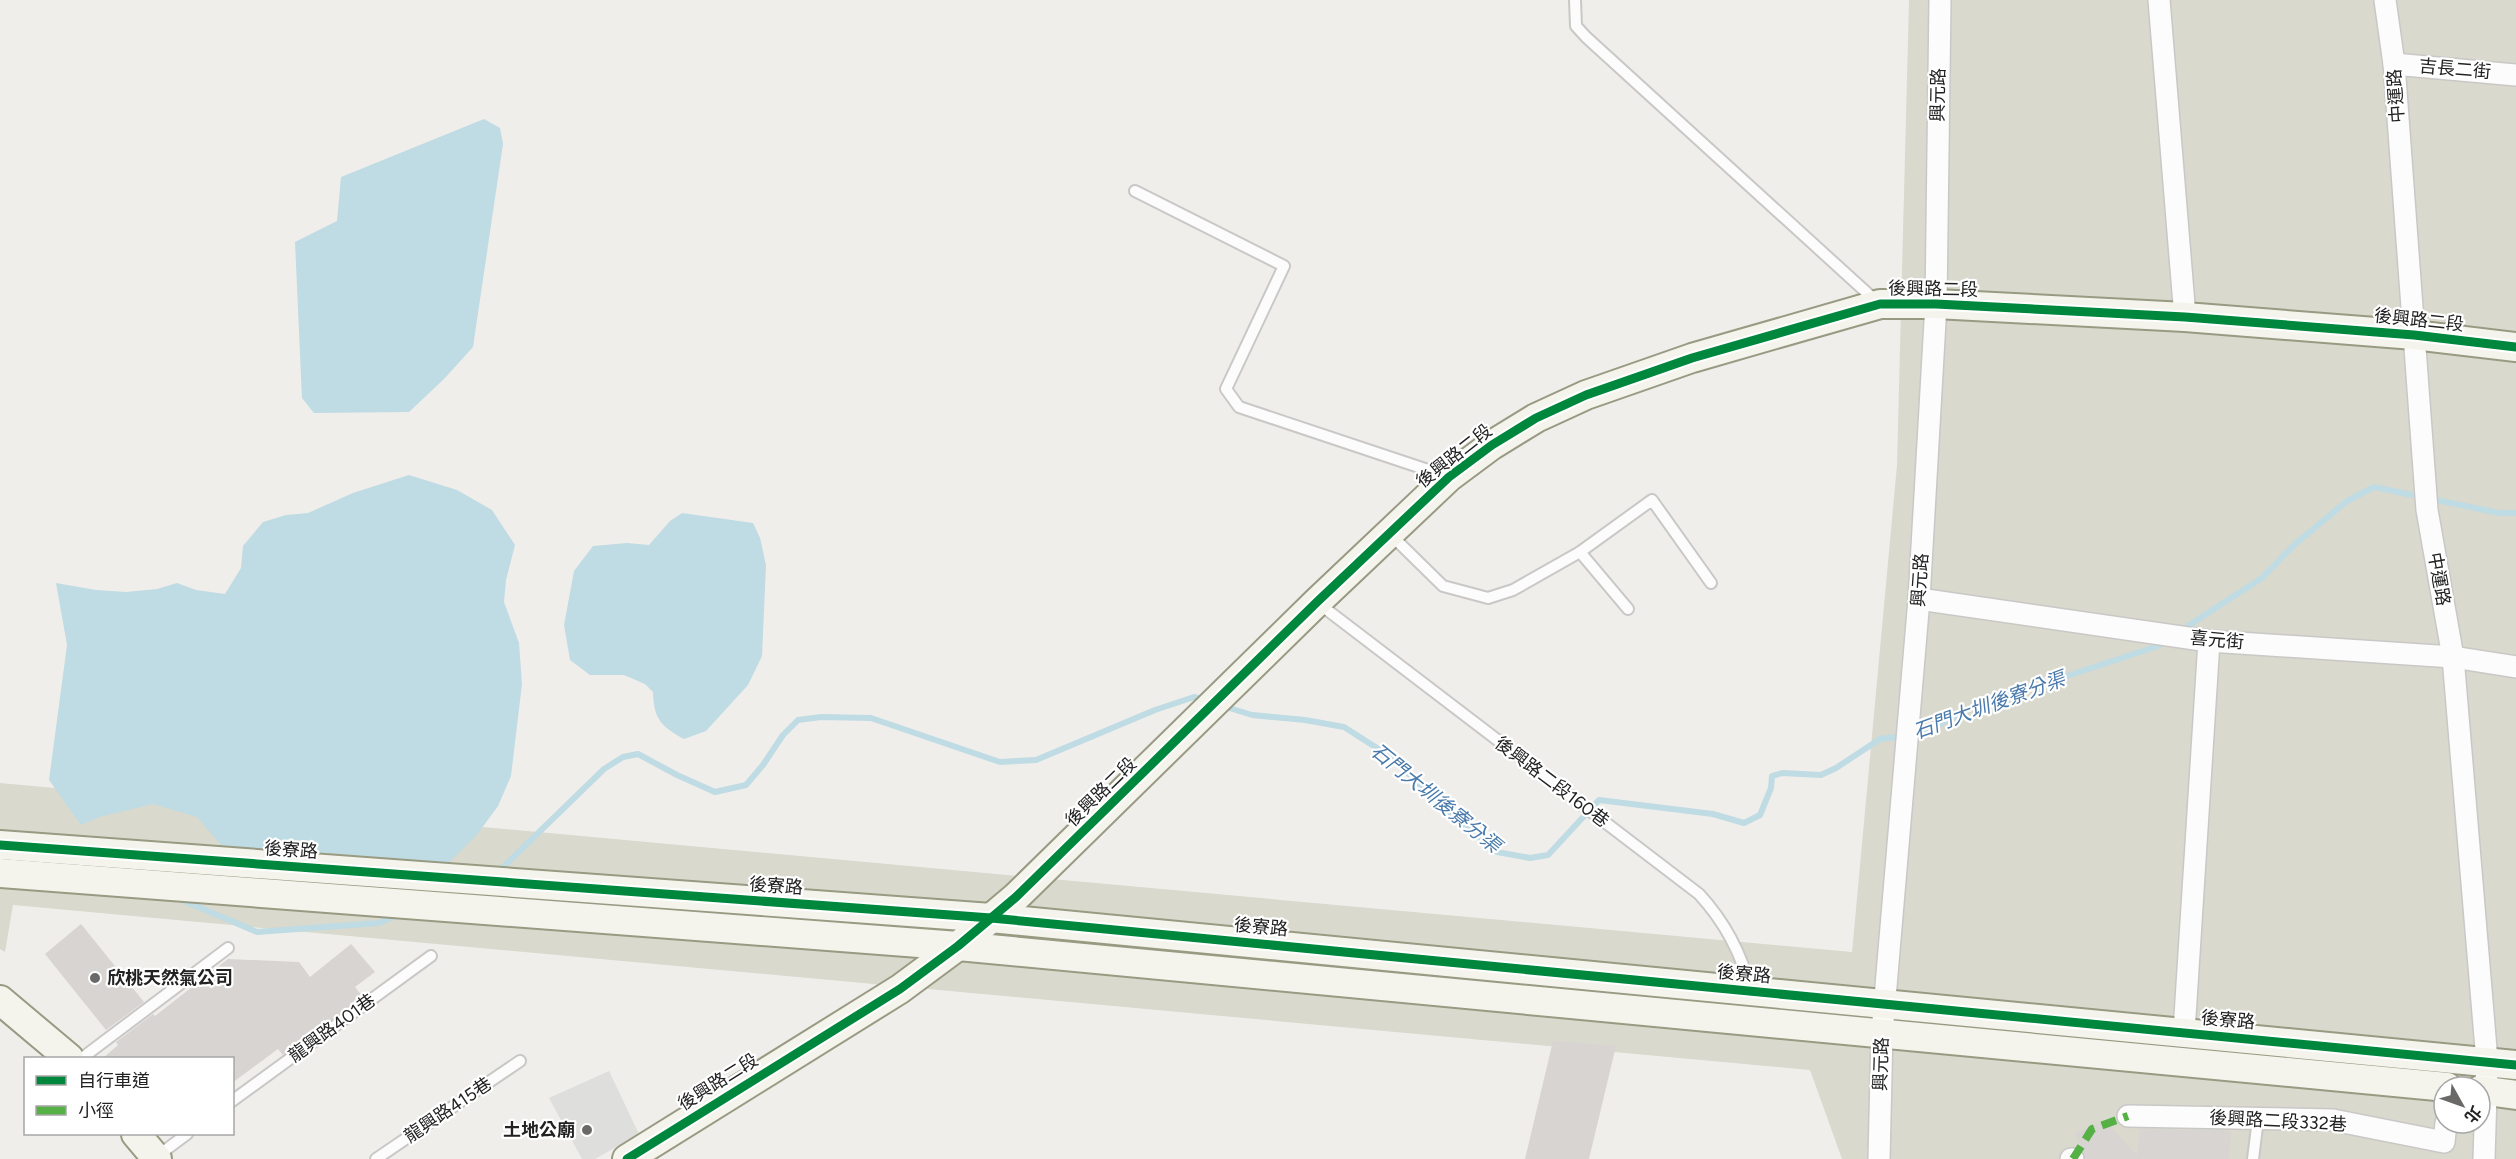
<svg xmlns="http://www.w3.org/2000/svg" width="2516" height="1159" font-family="Figtree,'Noto Sans TC',sans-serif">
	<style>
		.religious { fill: #dededc }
		.construction { fill: #d9d9cd; fill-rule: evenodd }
		.water { fill: #bfdbe3 }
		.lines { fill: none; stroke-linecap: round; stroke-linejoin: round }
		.stream { stroke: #bfdbe3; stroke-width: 6 }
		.building { fill: #d7d4d2 }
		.lane-casing { stroke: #c9c8c7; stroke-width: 14 }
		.street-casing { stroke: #c9c8c7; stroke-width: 24 }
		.secondary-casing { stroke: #999a82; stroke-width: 32 }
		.lane { stroke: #fdfcfc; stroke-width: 10 }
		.street { stroke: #fdfcfc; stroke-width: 21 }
		.secondary { stroke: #f4f4ed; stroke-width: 28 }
		.quiet { stroke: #55b145; stroke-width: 8; stroke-dasharray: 15 8; stroke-linecap: butt }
		.cycleway-casing { stroke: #fff; stroke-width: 13 }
		.cycleway { stroke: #00873e; stroke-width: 9 }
		.poi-dot { fill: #6a6968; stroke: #fff; stroke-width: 2 }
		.labels { text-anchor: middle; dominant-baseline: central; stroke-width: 4.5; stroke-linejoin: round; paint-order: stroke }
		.street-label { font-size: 18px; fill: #222; stroke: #fff }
		.poi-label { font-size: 18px; font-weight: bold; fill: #222; stroke: #fff; text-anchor: start }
		.water-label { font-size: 20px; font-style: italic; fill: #4a7aab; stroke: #fff }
	</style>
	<rect width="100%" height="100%" fill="#f0eeeb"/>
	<polygon class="religious" points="609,1071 639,1134 595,1159 582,1159 549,1098"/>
	<path class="construction" d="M 1909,0 L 2516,0 L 2516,1159 L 1842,1159 L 1810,1070 L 13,905 L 5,952 L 0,949 L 0,783 L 1852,952 L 1897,465 ZM 2444,1087 L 2480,1087 L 2480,1123 L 2444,1123 Z"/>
	<g class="water">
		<polygon points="484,119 500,128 503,144 473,347 444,379 409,412 314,413 302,398 295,242 337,221 341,177"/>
		<polygon points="409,475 457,490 492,510 515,545 506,580 504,602 519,643 522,684 511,776 498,806 476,836 445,866 388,879 348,906 239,888 226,851 197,817 153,804 99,817 81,825 49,780 67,645 56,583 96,590 126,592 157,589 177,583 196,590 225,594 241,568 243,546 263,522 286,515 308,513 353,493"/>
		<path d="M 682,513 L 753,523 L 760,538 L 766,565 L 762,656 L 748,685 L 706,731 L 684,739 C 661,726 654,720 653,692 L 645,684 L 624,675 L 590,675 L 570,660 L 564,625 L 574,571 L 593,546 L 627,543 L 649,545 L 670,521 Z"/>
	</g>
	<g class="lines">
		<g class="stream">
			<polyline points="2180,631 2262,578 2294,545 2347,501 2374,487 2499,513 2516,513"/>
			<polyline points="1223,706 1252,715 1305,720 1344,727 1391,757 1451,814 1497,852 1530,858 1548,855 1599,800 1713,814 1744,823 1760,815 1771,788 1772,776 1782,773 1821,775 1836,768 1880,739 1921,734 1970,708 2158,646 2167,640"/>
			<polyline points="498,872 604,769 623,757 638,754 677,775 715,792 746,785 763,765 783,735 798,720 821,717 871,718 1000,762 1036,760 1155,710 1194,697 1205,700"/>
			<polyline points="177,898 257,932 379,923 398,915"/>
		</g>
	</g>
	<g class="building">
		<polygon points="81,924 144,1002 106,1030 45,954"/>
		<polygon points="351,944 375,972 355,987 363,997 283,1055 278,1049 232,1083 232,1059 102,1059 118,1045 116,1042 153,1014 155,1016 228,959 299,962 310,977"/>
		<polygon points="1553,1041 1616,1046 1589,1159 1525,1159"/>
		<polygon points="2097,1124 2108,1124 2137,1156 2140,1129 2231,1131 2229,1159 2086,1159 2075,1133"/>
	</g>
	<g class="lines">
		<g class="lane-casing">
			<g id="lane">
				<polyline points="1575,0 1576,26 1586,37 1877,302"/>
				<polyline points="1135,191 1284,266 1226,389 1239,407 1446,476"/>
				<polyline points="1390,534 1443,586 1488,598 1513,590 1580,552 1652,500 1711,583"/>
				<polyline points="1580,552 1628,609"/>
				<path d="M 1318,603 L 1699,894 C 1724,921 1742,955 1751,991"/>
				<polyline points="82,1058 228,948"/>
				<polyline points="232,1101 431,956"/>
				<polyline points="156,1157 187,1134"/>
				<polyline points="376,1159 520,1061"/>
				<polyline points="2253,1159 2258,1119"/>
			</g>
		</g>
		<g class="street-casing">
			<g id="street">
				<polyline points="2159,0 2185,317"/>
				<polyline points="2385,0 2394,64 2427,510 2453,657 2487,1061 2484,1159"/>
				<polyline points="2394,64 2516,75"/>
				<polyline points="1919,599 2209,641 2453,657 2516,667"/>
				<polyline points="2184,1032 2209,641"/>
				<polyline points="2128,1116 2333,1120 2444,1142 2446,1123"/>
				<polyline points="1879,1159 1882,1033 1919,599 1936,304 1940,0"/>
				<polyline points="2071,1159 2073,1159"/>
			</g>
		</g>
		<g class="secondary-casing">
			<g id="secondary">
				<polyline points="0,845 991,918 2516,1065"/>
				<polyline points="0,873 958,946 2447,1087"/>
				<polyline points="0,1000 69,1058"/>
				<polyline points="2480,1090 2516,1095"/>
				<polyline points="136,1134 157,1159"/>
				<polyline points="627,1159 900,989 958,946 1016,897 1317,602 1449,477 1492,445 1536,418 1586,395 1692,358 1880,304 1936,304 2185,317 2414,335 2516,347"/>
			</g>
		</g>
		<use href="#lane" class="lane"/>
		<use href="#street" class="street"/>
		<use href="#secondary" class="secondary"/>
		<polyline class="quiet" points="2073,1159 2092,1129 2128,1116"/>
		<g class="cycleway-casing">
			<g id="cycleway">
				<polyline points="0,845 991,918 2516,1065"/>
				<polyline points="627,1159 900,989 958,946 1016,897 1317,602 1449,477 1492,445 1536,418 1586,395 1692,358 1880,304 1936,304 2185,317 2414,335 2516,347"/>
			</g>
		</g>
		<use href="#cycleway" class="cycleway"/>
	</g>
	<g class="poi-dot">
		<circle cx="95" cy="978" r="6"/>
		<circle cx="587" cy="1130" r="6"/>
	</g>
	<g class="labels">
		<g class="street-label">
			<text transform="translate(2455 69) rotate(5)">吉長二街</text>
			<text transform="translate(1938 95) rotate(-89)">興元路</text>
			<text transform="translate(2396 96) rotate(-94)">中運路</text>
			<text transform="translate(1933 289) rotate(1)">後興路二段</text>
			<text transform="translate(2419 320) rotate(6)">後興路二段</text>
			<text transform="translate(1454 456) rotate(-38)">後興路二段</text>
			<text transform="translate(2439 579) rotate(80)">中運路</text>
			<text transform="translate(1920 580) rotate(-86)">興元路</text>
			<text transform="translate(2217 640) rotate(5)">喜元街</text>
			<text transform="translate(1552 782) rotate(37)">後興路二段160巷</text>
			<text transform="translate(1101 792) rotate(-44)">後興路二段</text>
			<text transform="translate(291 850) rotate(4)">後寮路</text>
			<text transform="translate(776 886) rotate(4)">後寮路</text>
			<text transform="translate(1261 927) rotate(5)">後寮路</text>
			<text transform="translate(1744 974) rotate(5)">後寮路</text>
			<text transform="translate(2228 1020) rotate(5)">後寮路</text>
			<text transform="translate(332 1028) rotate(-36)">龍興路401巷</text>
			<text transform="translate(1881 1064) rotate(-88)">興元路</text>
			<text transform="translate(718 1082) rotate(-32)">後興路二段</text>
			<text transform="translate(448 1110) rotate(-34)">龍興路415巷</text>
			<text transform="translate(2278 1121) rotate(3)">後興路二段332巷</text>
		</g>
		<g class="poi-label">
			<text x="107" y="978">欣桃天然氣公司</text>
			<text x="575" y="1130" text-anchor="end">土地公廟</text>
		</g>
		<g class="water-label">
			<text transform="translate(1989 705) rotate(-20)">石門大圳後寮分渠</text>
			<text transform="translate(1436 798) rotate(39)">石門大圳後寮分渠</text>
		</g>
	</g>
	<rect x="24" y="1057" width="210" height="78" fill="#ffffff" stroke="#a7a7a7" stroke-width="1.5"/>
	<rect x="36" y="1076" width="30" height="9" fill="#00873e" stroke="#a7a7a7" stroke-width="1.5"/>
	<text x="78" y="1087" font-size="18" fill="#222222">自行車道</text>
	<rect x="36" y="1106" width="30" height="9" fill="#55b145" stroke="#a7a7a7" stroke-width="1.5"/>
	<text x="78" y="1117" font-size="18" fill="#222222">小徑</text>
	<g transform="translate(2462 1105) rotate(130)"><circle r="28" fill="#ffffff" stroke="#a7a7a7" stroke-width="1.5"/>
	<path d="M0-4.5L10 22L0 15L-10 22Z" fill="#6a6968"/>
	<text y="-9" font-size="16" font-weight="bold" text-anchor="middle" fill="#222222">北</text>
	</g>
</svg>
